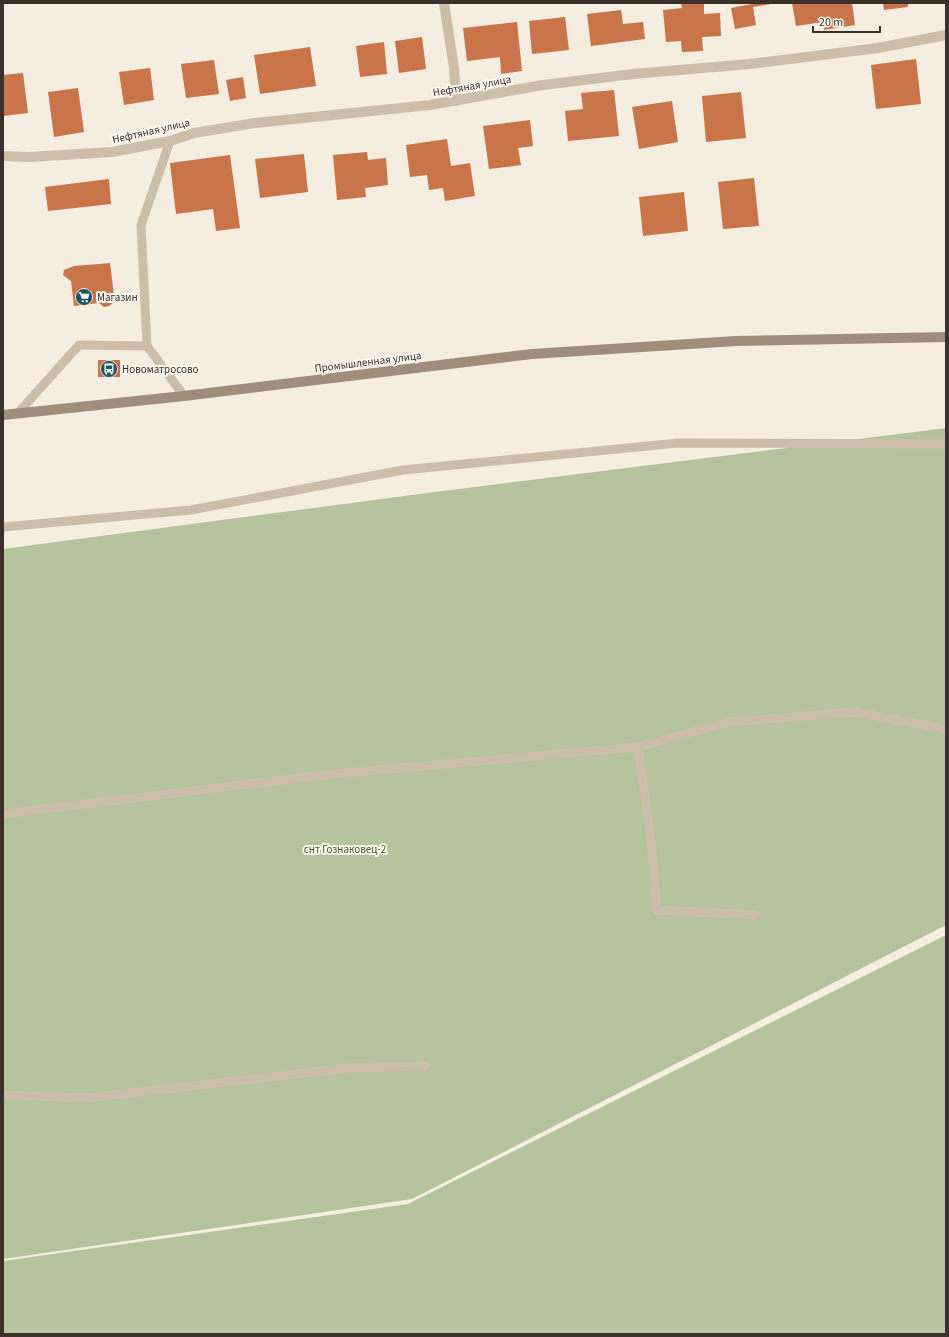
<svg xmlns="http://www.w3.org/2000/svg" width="949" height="1337" font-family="'Source Sans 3',sans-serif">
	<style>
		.green { fill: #b5c49f }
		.building { fill: #ca7449 }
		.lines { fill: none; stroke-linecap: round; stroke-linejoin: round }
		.lane { stroke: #cdbeab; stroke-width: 9 }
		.street { stroke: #cdbeab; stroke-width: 10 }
		.secondary { stroke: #a18d7c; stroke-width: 10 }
		.labels { text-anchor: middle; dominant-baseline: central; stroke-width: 4; stroke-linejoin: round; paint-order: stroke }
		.street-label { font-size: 11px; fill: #3b312b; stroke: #fbf6ee }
		.poi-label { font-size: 11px; fill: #3b312b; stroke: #fbf6ee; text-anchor: start }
		.park-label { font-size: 11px; fill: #465a2d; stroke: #fbf6ee }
	</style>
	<rect width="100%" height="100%" fill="#f4ede0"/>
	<g class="green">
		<polygon points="946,428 946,925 412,1199 3,1259 3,549 427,493"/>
		<polygon points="946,935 946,1334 3,1334 3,1261 408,1204"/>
	</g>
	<g class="building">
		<polygon points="681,3 704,3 704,14 720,13 721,36 702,37 703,51 682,52 681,41 666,42 663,10 682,8"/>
		<polygon points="752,3 771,4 753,7 756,25 735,29 731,8 752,4"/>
		<polygon points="792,3 852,3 855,25 824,30 823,22 796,26"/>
		<polygon points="883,3 908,3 908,7 884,10"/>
		<polygon points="621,10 623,24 643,22 645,39 591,46 587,14"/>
		<polygon points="565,17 569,50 532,54 529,21"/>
		<polygon points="517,22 522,71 501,74 500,57 467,61 463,28"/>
		<polygon points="422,37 426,69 399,73 395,41"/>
		<polygon points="384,42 387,74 360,77 356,46"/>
		<polygon points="310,47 316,86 260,94 254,55"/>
		<polygon points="916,59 921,104 876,109 871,65"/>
		<polygon points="214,60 219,94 186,98 181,64"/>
		<polygon points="150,68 154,100 124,105 119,72"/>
		<polygon points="23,73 28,113 3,116 3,75"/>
		<polygon points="243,77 246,98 230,101 226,80"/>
		<polygon points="78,88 84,132 54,137 48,92"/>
		<polygon points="614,90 619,136 568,141 565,111 583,109 581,93"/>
		<polygon points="741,92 746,138 706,142 702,96"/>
		<polygon points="672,101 678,142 639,149 632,107"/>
		<polygon points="530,120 533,146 518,148 521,165 489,169 483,126"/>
		<polygon points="447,139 451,166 470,163 475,196 445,201 443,188 429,190 427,175 410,177 406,145"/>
		<polygon points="367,152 368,160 386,158 388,185 365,188 366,197 337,200 333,155"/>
		<polygon points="304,154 308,192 260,198 255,159"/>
		<polygon points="230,155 240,228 216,231 213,209 176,214 170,163"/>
		<polygon points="754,178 759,226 723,229 718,182"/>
		<polygon points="109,179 111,204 48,211 45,187"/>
		<polygon points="684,192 688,231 643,236 639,197"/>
		<polygon points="110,263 114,295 113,303 109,306 104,307 99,303 74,306 71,281 63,275 64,270 74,266"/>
		<rect x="98" y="360" width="22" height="17"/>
	</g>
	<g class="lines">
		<g class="lane">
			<polyline points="147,346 141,225 170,141"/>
			<polyline points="18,413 79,345 147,346 184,396"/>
			<polyline points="3,527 191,510 403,470 678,443 946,444"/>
			<polyline points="638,747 651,840 657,910 756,915"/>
			<polyline points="3,814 333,774 638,747 729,722 856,712 946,729"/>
			<polyline points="3,1095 87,1098 348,1068 426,1066"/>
		</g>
		<g class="street">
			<polyline points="444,3 454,68 456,101"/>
			<polyline points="3,156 29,157 112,152 170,141 194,133 255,123 430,105 543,85 633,74 750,64 878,48 946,35"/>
		</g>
		<polyline class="secondary" points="3,415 184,396 532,354 736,341 946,337"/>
	</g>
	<defs>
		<g id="supermarket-disc" transform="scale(0.9)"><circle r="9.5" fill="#1e555f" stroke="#fbf6ee"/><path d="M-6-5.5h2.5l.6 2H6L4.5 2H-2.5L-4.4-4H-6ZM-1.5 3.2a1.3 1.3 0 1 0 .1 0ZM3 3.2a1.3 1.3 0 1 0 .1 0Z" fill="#fff"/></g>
		<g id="bus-disc" transform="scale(0.9)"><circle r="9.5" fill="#1e555f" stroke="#fbf6ee"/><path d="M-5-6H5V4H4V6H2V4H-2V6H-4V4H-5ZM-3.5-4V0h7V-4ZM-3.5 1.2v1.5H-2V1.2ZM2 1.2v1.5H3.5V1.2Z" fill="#fff"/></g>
	</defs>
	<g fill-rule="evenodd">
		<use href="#supermarket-disc" x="84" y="297"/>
		<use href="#bus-disc" x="109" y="369"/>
	</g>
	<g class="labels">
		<g class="street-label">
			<text transform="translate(472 86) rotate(-10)">Нефтяная улица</text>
			<text transform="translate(151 131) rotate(-13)">Нефтяная улица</text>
			<text transform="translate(368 362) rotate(-7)">Промышленная улица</text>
		</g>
		<g class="poi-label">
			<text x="97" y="297">Магазин</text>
			<text x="122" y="369">Новоматросово</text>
		</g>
		<g class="park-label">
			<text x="345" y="849">снт Гознаковец-2</text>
		</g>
	</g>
	<rect width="949" height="1337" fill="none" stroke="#3b312b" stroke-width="8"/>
	<path d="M813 26v6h67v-6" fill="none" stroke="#3b312b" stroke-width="2"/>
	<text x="819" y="26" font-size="12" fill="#3b312b" stroke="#fbf6ee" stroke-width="3" paint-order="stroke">20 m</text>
</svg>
